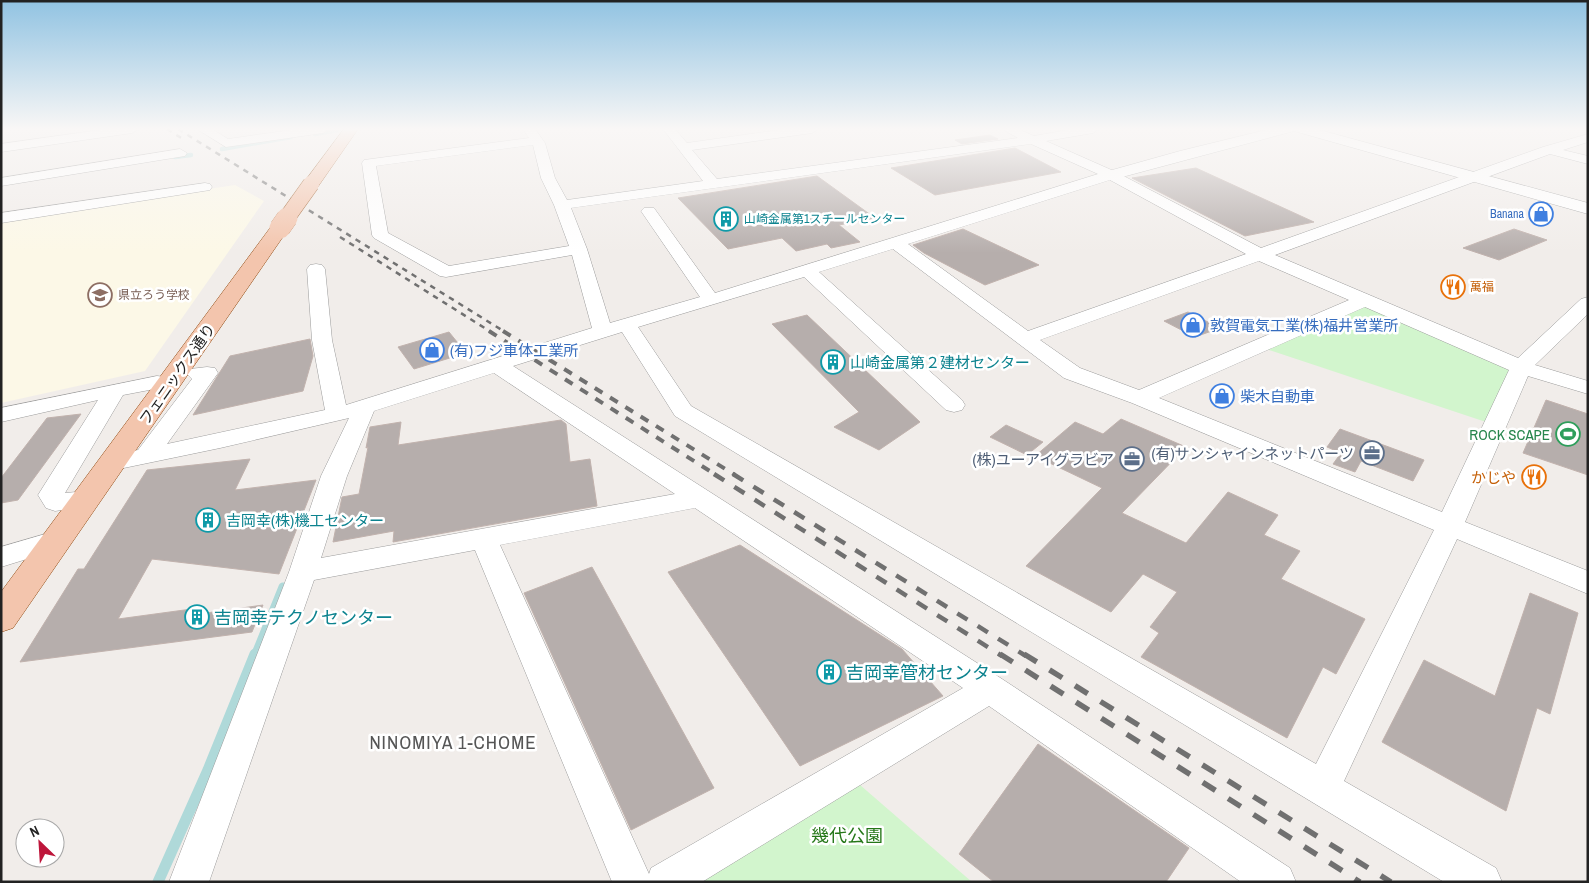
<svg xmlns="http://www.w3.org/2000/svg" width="1589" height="883" font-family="'Archivo Narrow','Noto Sans JP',sans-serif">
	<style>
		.education { fill: #fcf8e7 }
		.park { fill: #d2f5cd }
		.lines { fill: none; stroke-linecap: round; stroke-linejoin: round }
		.stream-far2 { stroke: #afd9d9; stroke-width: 4.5 }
		.stream-far1 { stroke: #afd9d9; stroke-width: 9 }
		.stream { stroke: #afd9d9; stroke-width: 11 }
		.building { fill: #b6aeac; stroke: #c1b2ad }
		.minor-casing { stroke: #9c9c9c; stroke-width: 1 }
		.tertiary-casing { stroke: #9c9c9c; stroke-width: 1 }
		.primary-casing { stroke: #8f4910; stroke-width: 1 }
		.minor { fill: #fff; fill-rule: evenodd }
		.tertiary { fill: #fff; fill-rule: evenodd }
		.primary { fill: #f3c5ad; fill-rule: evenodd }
		.rail-far3 { stroke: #707070; stroke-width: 2.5; stroke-dasharray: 5.5 5.5; stroke-linecap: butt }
		.rail-far2 { stroke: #707070; stroke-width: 4; stroke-dasharray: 9 9; stroke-linecap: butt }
		.rail-far1 { stroke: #707070; stroke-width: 4.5; stroke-dasharray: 12 12; stroke-linecap: butt }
		.rail { stroke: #707070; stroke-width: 5.5; stroke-dasharray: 15 15; stroke-linecap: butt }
		.primary-bridge-far1-casing { stroke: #8f4910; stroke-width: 17; stroke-linecap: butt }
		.primary-bridge-casing { stroke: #8f4910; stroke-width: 21; stroke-linecap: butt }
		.primary-bridge-far1 { stroke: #f3c5ad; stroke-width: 16 }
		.primary-bridge { stroke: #f3c5ad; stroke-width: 21 }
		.labels { text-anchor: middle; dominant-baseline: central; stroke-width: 5; stroke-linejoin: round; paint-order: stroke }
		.far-shop-label { font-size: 12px; fill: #366cbe; stroke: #fff; text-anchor: end }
		.far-culture-label { font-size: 12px; fill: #0d838f; stroke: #fff; text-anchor: start }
		.far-food-label { font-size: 12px; fill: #c56008; stroke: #fff; text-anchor: start }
		.far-education-label { font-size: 12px; fill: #785e54; stroke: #fff; text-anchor: start }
		.shop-label { font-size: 15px; fill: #366cbe; stroke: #fff; text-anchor: start }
		.culture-label { font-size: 15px; fill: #0d838f; stroke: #fff; text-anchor: start }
		.street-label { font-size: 15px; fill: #222; stroke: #fff }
		.leisure-label { font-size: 15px; fill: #27864d; stroke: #fff; text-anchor: end }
		.service-label { font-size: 15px; fill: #4e5e75; stroke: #fff; text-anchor: end }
		.food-label { font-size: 15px; fill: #c56008; stroke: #fff; text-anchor: end }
		.near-culture-label { font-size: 18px; fill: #0d838f; stroke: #fff; text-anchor: start }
		.near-park-label { font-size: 18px; fill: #257718; stroke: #fff }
		.near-neighbourhood-label { font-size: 19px; letter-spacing: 1px; fill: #555; stroke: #fff }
	</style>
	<rect width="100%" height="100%" fill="#f1edea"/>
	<polygon class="education" points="235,185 264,201 145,371 1,403 1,220"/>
	<g class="park">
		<polygon points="1364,300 1521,367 1495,425 1260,347"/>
		<polygon points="852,778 972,882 682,882"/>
	</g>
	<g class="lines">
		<g class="stream-far2">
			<polyline points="315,134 338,130"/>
			<polyline points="222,149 291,137"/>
			<polyline points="175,157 191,155"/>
		</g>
		<polyline class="stream-far1" points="255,656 283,587"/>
		<polyline class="stream" points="158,882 208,770 255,654"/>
	</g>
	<g class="building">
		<polygon points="990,135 998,139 962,144 955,140"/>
		<polygon points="1015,148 1061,172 935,195 891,168"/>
		<polygon points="1196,168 1314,222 1245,236 1132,178"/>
		<polygon points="817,176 875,218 839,225 860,242 831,248 827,244 796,251 782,238 728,249 678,198"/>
		<polygon points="963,229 1039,265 985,285 924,253 913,245"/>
		<polygon points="1514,229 1547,240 1499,260 1463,248"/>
		<polygon points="1188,312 1220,328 1195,337 1164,321"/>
		<polygon points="807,315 920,422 879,450 834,427 859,412 772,324"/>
		<polygon points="449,332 466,353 414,369 398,347"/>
		<polygon points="310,339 313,356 303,391 193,415 230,356"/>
		<polygon points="1546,400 1588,414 1588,475 1523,453"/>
		<polygon points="81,414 18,500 1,503 1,478 47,418"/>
		<polygon points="1121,419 1186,447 1122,513 1186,543 1228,492 1278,515 1264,535 1300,551 1281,579 1365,619 1336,674 1323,667 1287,738 1141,657 1159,633 1150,627 1177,592 1143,574 1111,612 1026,566 1102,488 1035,456 1075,422 1103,434"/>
		<polygon points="561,420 566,424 570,462 590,459 597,506 393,542 394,531 333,542 342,497 359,494 368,447 366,448 370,427 401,422 398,445"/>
		<polygon points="1006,425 1043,442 1027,455 990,437"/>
		<polygon points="1340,429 1424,460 1413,481 1361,461 1355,472 1333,464 1341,453 1327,447"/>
		<polygon points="250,459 235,490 316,480 279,574 152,559 118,619 199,608 199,614 263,605 252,632 20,662 78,569 84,569 147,470"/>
		<polygon points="740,545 902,649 943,696 800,766 668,572"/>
		<polygon points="592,567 714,788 631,830 524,593"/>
		<polygon points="1530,593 1578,613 1550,714 1537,708 1506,811 1382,742 1424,660 1495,696"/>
		<polygon points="1038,744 1189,848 1166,882 994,882 959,854"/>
	</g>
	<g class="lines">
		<g class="minor-casing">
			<g id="minor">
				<polygon points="107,129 138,129 132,133 1,152 1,144"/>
				<polygon points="197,129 212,129 228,139 298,129 329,129 323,133 226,147"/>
				<path d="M 523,129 L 535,129 L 545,143 L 555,178 L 567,200 L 703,181 L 663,129 L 675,129 L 687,143 L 786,129 L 818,129 L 812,133 L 692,150 L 717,179 L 1018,138 L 1002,129 L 1018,129 L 1034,136 L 1073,129 L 1099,129 L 1093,133 L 1046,141 L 1116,172 L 1261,248 L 1543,147 L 1588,134 L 1588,142 L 1563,150 L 1588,156 L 1588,164 L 1550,154 L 1275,255 L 1518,358 L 1581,299 L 1588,297 L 1588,314 L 1535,365 L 1588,381 L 1588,394 L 1528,376 L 1465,522 L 1588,571 L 1588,594 L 1457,539 L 1344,781 L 1496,868 L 1502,882 L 1444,882 L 675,416 L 622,332 L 513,366 L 1002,679 L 1290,868 L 1296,882 L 1241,882 L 989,706 L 702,882 L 612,882 L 475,550 L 314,580 L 209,882 L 169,882 L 289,572 L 321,476 L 349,418 L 220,448 L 114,470 L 105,467 L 102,462 L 105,457 L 138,450 L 192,379 L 187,374 L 190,369 L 207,367 L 215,368 L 218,373 L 167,444 L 325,410 L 312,340 L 307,269 L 310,265 L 316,264 L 322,265 L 325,269 L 332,340 L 346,405 L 592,328 L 572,255 L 446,277 L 440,276 L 374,238 L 372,235 L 362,163 L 364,160 L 529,138 ZM 1031,144 L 1098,174 L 715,293 L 654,208 L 644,208 L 641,211 L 700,297 L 610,323 L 587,249 L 571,208 ZM 533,145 L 541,178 L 554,205 L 569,246 L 449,266 L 388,233 L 376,166 ZM 1110,180 L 1246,254 L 1028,331 L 908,244 ZM 893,249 L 1064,378 L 1132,403 L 1434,530 L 1316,764 L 691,406 L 638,327 L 804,277 L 946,410 L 954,412 L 962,410 L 965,405 L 962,400 L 819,272 ZM 1259,261 L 1349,300 L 1139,390 L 1080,368 L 1040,340 ZM 1365,307 L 1509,370 L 1442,512 L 1159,398 ZM 494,373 L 675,494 L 321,558 L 347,476 L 374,411 ZM 695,508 L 963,688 L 651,868 L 649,874 L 500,545 Z"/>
				<polygon points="180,149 187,153 185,156 1,186 1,178"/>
				<polygon points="205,183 210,184 212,187 210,190 1,223 1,213"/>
				<polygon points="157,376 165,377 168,382 165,387 123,395 65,493 88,491 97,493 101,499 97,505 55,511 46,508 38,495 98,400 1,422 1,408"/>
				<polygon points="59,530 69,532 73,539 69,546 1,567 1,547"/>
			</g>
		</g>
		<g class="tertiary-casing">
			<polygon id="tertiary" points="1270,129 1316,129 1588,203 1588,214 1294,131 1111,180 1105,178 1103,175 1105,172 1180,151"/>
		</g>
		<g class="primary-casing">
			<g id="primary">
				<polygon points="344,129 358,129 317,188 305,188 303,184"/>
				<polygon points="280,222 287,224 289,228 13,628 1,632 1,592 273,224"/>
			</g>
		</g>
		<use href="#minor" class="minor"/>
		<use href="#tertiary" class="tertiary"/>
		<use href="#primary" class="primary"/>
		<g class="rail-far3">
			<polyline points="167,129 183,139"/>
			<polyline points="178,129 505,332"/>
			<polyline points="340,237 491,332"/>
		</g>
		<g class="rail-far2">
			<polyline points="489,331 716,475"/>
			<polyline points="503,331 735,475"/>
		</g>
		<g class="rail-far1">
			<polyline points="714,474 1002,656"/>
			<polyline points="733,474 1026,656"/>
		</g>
		<g class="rail">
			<polyline points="1000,654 1360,882"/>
			<polyline points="1024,654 1391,882"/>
		</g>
		<g class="primary-bridge-far1-casing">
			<polyline id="primary-bridge-far1" points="286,219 311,184"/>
		</g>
		<g class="primary-bridge-casing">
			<polyline id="primary-bridge" points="280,228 287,218"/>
		</g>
		<use href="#primary-bridge-far1" class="primary-bridge-far1"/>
		<use href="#primary-bridge" class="primary-bridge"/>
	</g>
	<linearGradient id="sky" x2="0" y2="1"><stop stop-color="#91c3e2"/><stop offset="0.51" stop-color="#f9f7f6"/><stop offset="1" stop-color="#f9f7f6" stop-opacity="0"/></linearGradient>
	<rect width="1589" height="253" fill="url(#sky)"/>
	<defs>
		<g id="shop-ring" transform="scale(1.25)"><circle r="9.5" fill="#fff" stroke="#3f7fe0" stroke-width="1.5"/><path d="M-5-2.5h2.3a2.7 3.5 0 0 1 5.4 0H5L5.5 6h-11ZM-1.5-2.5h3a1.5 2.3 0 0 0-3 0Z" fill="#3f7fe0"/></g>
		<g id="building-ring" transform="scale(1.25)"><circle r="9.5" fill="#fff" stroke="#0f9aa8" stroke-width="1.5"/><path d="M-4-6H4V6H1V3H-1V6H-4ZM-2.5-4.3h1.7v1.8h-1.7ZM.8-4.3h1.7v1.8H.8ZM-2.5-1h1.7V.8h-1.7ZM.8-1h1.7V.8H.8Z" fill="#0f9aa8"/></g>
		<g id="restaurant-ring" transform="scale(1.25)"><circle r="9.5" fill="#fff" stroke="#e8710a" stroke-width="1.5"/><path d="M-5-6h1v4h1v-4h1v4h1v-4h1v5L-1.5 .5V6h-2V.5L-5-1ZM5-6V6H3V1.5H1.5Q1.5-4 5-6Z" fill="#e8710a"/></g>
		<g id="school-ring" transform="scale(1.25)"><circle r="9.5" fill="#fff" stroke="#8d6e63" stroke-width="1.5"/><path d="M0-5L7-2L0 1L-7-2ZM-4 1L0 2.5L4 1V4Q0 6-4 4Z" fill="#8d6e63"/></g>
		<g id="stadium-ring" transform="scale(1.25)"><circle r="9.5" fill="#fff" stroke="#2e9e5b" stroke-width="1.5"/><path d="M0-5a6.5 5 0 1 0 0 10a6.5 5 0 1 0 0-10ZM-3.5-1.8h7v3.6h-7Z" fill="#2e9e5b"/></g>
		<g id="office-ring" transform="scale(1.25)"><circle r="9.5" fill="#fff" stroke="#5c6f8a" stroke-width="1.5"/><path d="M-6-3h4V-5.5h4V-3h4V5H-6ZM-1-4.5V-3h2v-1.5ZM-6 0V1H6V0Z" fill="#5c6f8a"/></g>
	</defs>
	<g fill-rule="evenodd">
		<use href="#shop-ring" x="1541" y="214"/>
		<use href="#building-ring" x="726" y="219"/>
		<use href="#restaurant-ring" x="1453" y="287"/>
		<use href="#school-ring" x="100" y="295"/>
		<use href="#shop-ring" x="1193" y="325"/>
		<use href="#shop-ring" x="432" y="350"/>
		<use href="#building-ring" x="833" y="362"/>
		<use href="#shop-ring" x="1222" y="396"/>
		<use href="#stadium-ring" x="1568" y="434"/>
		<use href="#office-ring" x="1372" y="453"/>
		<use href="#office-ring" x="1132" y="459"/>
		<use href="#restaurant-ring" x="1534" y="477"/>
		<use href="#building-ring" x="208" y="520"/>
		<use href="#building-ring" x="197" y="617"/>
		<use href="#building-ring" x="829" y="672"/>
	</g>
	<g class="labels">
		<g class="far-shop-label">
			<text x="1524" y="214">Banana</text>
		</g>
		<g class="far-culture-label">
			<text x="744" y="219">山崎金属第1スチールセンター</text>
		</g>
		<g class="far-food-label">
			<text x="1470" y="287">萬福</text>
		</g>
		<g class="far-education-label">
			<text x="118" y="295">県立ろう学校</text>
		</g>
		<g class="shop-label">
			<text x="1210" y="325">敦賀電気工業(株)福井営業所</text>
			<text x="450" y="350">(有)フジ車体工業所</text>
			<text x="1240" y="396">柴木自動車</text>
		</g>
		<g class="culture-label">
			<text x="850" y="362">山崎金属第２建材センター</text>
			<text x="226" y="520">吉岡幸(株)機工センター</text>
		</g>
		<g class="street-label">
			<text transform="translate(177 374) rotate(-55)">フェニックス通り</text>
		</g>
		<g class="leisure-label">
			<text x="1550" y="434">ROCK SCAPE</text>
		</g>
		<g class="service-label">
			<text x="1354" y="453">(有)サンシャインネットパーツ</text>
			<text x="1114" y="459">(株)ユーアイグラビア</text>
		</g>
		<g class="food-label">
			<text x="1516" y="477">かじや</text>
		</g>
		<g class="near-culture-label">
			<text x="214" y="617">吉岡幸テクノセンター</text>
			<text x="846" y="672">吉岡幸管材センター</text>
		</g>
		<g class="near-park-label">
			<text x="847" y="835">幾代公園</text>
		</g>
		<g class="near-neighbourhood-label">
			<text x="453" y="742">NINOMIYA 1-CHOME</text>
		</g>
	</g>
	<rect width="1589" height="883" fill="none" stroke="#222222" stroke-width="5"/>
	<g transform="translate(40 843) rotate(335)"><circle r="24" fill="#ffffff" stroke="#a7a7a7"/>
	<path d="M0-4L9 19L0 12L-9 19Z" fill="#be163b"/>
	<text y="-8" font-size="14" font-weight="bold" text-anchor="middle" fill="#222222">N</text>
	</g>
</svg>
